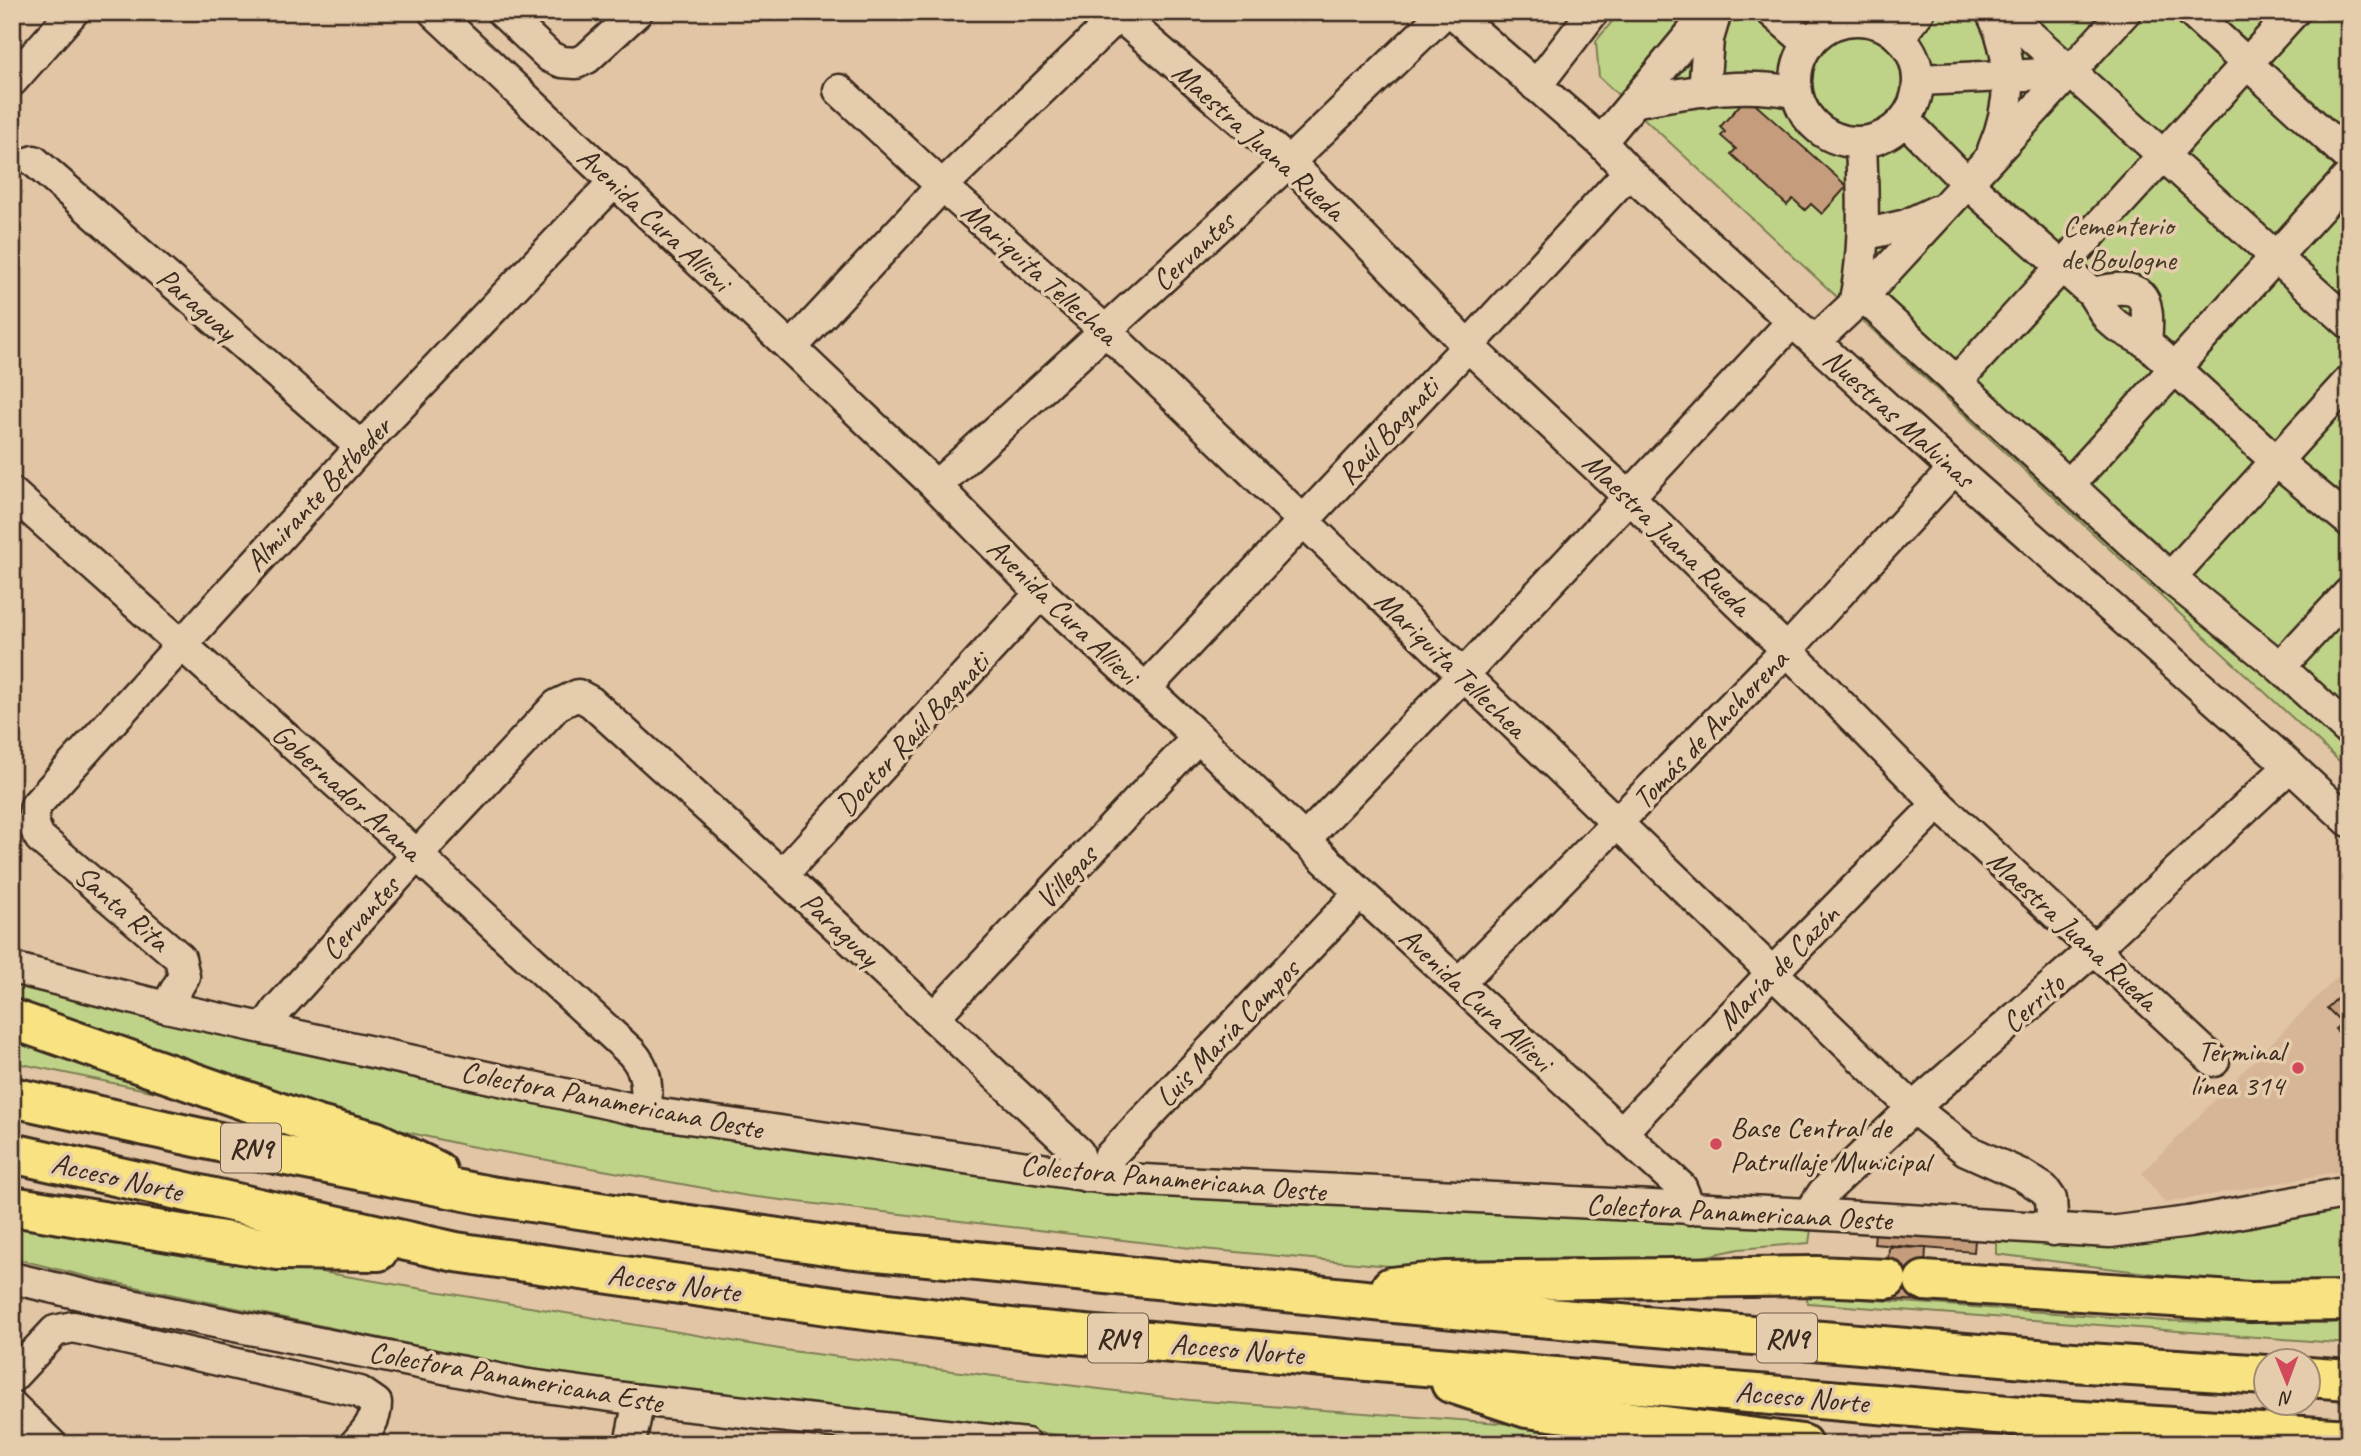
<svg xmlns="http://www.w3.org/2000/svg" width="2361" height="1456" font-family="Caveat,sans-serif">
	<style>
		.built { fill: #d7b697 }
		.green { fill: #bfd388; stroke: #7d7e53; stroke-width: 2 }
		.building { fill: #c69d7c; stroke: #3b2a1e; stroke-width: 2 }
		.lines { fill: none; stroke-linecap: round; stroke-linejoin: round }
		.minor-casing { stroke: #3b2a1e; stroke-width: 35 }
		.highway-casing { stroke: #3b2a1e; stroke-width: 44 }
		.minor { stroke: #e5ccad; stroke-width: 30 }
		.highway { stroke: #f8e281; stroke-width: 38 }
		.poi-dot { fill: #d1495b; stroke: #e5ccad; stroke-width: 2.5 }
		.labels { text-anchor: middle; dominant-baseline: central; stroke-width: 7; stroke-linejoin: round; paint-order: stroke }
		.shield { fill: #e5ccad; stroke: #6e5b49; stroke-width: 2 }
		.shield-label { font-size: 28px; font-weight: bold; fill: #3b2a1e }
		.street-label { font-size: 30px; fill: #3b2a1e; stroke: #e5ccad }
		.park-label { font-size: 30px; fill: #483b29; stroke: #e5ccad }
		.poi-label { font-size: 30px; fill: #3b2a1e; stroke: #e5ccad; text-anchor: end }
	</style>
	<rect width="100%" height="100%" fill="#e2c5a5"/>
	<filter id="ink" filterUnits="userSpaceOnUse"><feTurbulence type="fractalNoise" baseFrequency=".0143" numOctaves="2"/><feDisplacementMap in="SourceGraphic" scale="14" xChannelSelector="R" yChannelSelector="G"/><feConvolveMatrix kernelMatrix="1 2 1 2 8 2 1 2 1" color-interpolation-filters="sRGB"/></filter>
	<g filter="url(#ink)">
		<polygon class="built" points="2349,965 2349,1170 2165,1203 2142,1173"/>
		<g class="green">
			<polygon points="1620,12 2349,12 2349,770 1599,77 1596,41"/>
			<polygon points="12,975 754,1135 1812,1223 1809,1243 1739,1249 1679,1262 1479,1274 1191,1248 748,1196 464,1145 260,1099 12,1007"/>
			<polygon points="12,1030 199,1101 12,1062"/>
			<polygon points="2349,1208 2349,1283 2211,1281 1996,1254 1996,1237 2117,1244 2203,1237"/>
			<polygon points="12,1220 791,1351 1189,1400 1540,1426 1672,1444 1136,1444 651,1387 533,1370 93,1278 12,1258"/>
			<polygon points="1806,1295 2165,1321 2331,1323 2349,1321 2349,1344 1808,1303"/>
		</g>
		<g class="building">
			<polygon points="1747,97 1847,186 1822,214 1811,204 1805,210 1793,199 1787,205 1731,154 1736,149 1721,136 1725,132 1720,127"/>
			<polygon points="2349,987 2349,1043 2335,1029 2342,1023 2327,1008"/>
			<polygon points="1875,1232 1975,1240 1974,1252 1874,1244"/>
			<polygon points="1889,1247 1926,1248 1923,1301 1886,1299"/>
		</g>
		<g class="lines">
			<g class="minor-casing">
				<g id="minor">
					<polyline points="434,12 791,348 936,486 1041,593 1198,737 1360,893 1681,1187 1690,1209"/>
					<polyline points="502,12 550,57 562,62 576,63 587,58 637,12"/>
					<polyline points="1115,12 1289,162 1468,346 1629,497 1787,650 1938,804 2214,1061"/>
					<polyline points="1452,12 1601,142 1629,172 1954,469 2290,766 2349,821"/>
					<polyline points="1772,12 1809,44"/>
					<path d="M 1991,12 C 2015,56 2012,106 1993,150"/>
					<polyline points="2004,12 2349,323"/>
					<polyline points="2191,12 2349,157"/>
					<circle cx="1857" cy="81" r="61"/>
					<polyline points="1899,37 1919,12"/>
					<polyline points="1919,80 2070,73"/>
					<polyline points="12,81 73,12"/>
					<polyline points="1536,86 1593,12"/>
					<polyline points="839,90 942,186 1106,331 1913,1108 1966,1150 2022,1175 2044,1189 2051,1199 2053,1230"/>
					<polyline points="1704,91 1708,39 1716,12"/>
					<path d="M 1637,101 C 1690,92 1744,81 1797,93"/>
					<polyline points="1905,120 1967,183 2092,293 2108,318 2117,326 2146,342 2276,461 2349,521"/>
					<polyline points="1601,142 1709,12"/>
					<polyline points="34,161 361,447"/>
					<polyline points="1863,235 1906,225 1936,211"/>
					<path d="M 2092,293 C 2142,281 2151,293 2146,342"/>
					<polyline points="1863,296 2170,578 2280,667 2349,731"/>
					<path d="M 1854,304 C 1866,251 1863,197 1861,142"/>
					<polyline points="1815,341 1863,296 2125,12"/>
					<polyline points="791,348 942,186 1122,12"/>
					<polyline points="1956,382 2294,12"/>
					<polyline points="2069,485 2349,176"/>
					<polyline points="936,486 1289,162 1445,12"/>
					<path d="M 12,493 L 417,855 L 631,1052 C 649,1072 646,1086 647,1112"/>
					<polyline points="2170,578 2349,381"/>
					<polyline points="2280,667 2349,593"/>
					<polyline points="1145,689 1468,346 1629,172"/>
					<polyline points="1304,840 1462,676 1792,322"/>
					<polyline points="782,875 1041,593"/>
					<polyline points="12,968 166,1007 647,1112 1104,1178 1809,1214 2110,1232 2189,1222 2349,1192"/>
					<polyline points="1459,983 1787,650 1954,469"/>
					<path d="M 166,1007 L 184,976 L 180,958 L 40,838 C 33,826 32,819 36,805 L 361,447 L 615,181"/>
					<polyline points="934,1017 1198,737"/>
					<polyline points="265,1028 278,1009 417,855 557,705 578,695 591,702 782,875 1078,1152 1086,1176"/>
					<polyline points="1621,1133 1773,972 1938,804"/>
					<polyline points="1104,1178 1109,1157 1360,893"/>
					<polyline points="1809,1214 1823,1193 1913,1108 2094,949 2290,766"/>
					<polyline points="12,1278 101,1299 523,1384 639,1400 1026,1444"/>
					<path d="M 12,1377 L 55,1331 L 73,1327 L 360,1392 L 376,1403 C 376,1421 367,1431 355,1444"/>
					<polyline points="12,1406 51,1444"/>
					<polyline points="630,1444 639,1400"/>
				</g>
			</g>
			<g class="highway-casing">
				<g id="highway">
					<polyline points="12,1019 315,1125 375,1141 437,1171"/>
					<polyline points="12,1097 256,1150 490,1196 847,1248 1514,1315 2073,1362 2266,1375"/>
					<polyline points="12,1153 456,1252 848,1308 1020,1329 1389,1363 2068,1420 2349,1439"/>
					<polyline points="12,1206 278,1250 378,1251"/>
					<polyline points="1924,1281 2250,1302 2349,1301"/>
					<polyline points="1391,1287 1445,1281 1816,1276 1887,1279"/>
					<polyline points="2308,1377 2349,1380"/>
					<polyline points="1451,1383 1527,1408 1802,1444"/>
				</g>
			</g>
			<use href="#minor" class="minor"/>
			<use href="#highway" class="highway"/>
		</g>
	</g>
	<g class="poi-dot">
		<circle cx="2298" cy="1068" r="7"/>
		<circle cx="1716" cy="1144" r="7"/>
	</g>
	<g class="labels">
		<g class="shield">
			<rect x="221" y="1123.5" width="60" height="49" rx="5"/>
			<rect x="1088" y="1313.5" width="60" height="49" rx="5"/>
			<rect x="1757" y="1313.5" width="60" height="49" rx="5"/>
		</g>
		<g class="shield-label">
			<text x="251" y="1148">RN9</text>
			<text x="1118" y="1338">RN9</text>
			<text x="1787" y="1338">RN9</text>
		</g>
		<g class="street-label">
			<text transform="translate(1259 141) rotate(42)">Maestra Juana Rueda</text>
			<text transform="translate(654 219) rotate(43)">Avenida Cura Allievi</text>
			<text transform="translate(1193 251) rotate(-43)">Cervantes</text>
			<text transform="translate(1040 273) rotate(42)">Mariquita Tellechea</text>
			<text transform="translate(197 304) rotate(41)">Paraguay</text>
			<text transform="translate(1899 418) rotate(42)">Nuestras Malvinas</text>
			<text transform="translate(1388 431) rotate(-47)">Raúl Bagnati</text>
			<text transform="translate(318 494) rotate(-47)">Almirante Betbeder</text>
			<text transform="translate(1667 534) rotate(44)">Maestra Juana Rueda</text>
			<text transform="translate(1063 611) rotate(44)">Avenida Cura Allievi</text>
			<text transform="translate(1451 664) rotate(44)">Mariquita Tellechea</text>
			<text transform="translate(1710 729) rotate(-46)">Tomás de Anchorena</text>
			<text transform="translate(912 734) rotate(-47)">Doctor Raúl Bagnati</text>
			<text transform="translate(347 792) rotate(42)">Gobernador Arana</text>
			<text transform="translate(1066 877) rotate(-47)">Villegas</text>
			<text transform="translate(122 908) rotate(41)">Santa Rita</text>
			<text transform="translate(360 918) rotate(-48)">Cervantes</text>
			<text transform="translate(840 929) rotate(43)">Paraguay</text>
			<text transform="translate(2073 930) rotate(43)">Maestra Juana Rueda</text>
			<text transform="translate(1778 967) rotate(-46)">María de Cazón</text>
			<text transform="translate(1476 999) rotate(43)">Avenida Cura Allievi</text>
			<text transform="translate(2033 1003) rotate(-42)">Cerrito</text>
			<text transform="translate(1227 1033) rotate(-46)">Luis María Campos</text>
			<text transform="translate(612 1100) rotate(11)">Colectora Panamericana Oeste</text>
			<text transform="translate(117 1177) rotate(13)">Acceso Norte</text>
			<text transform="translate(1173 1178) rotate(5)">Colectora Panamericana Oeste</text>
			<text transform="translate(1739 1212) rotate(3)">Colectora Panamericana Oeste</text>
			<text transform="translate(674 1283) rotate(8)">Acceso Norte</text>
			<text transform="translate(1237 1349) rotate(5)">Acceso Norte</text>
			<text transform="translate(516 1377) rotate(10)">Colectora Panamericana Este</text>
			<text transform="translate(1802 1397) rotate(5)">Acceso Norte</text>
		</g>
		<g class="park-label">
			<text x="2118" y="225">Cementerio<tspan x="2118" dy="34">de Boulogne</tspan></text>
		</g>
		<g class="poi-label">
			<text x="2284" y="1051">Terminal<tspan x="2284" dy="34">línea 314</tspan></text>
			<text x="1730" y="1127" text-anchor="start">Base Central de<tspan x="1730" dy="34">Patrullaje Municipal</tspan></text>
		</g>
	</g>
	<rect width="2361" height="1456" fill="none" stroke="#e5ccad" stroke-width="42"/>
	<rect x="21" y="21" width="2319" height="1414" fill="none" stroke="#3b2a1e" stroke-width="2.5" filter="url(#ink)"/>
	<g transform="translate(2287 1382) rotate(179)"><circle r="33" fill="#e5ccad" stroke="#a18b74" stroke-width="2"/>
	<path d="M0-5L12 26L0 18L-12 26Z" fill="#d1495b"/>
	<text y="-10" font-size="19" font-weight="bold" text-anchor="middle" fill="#3b2a1e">N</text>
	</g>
</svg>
